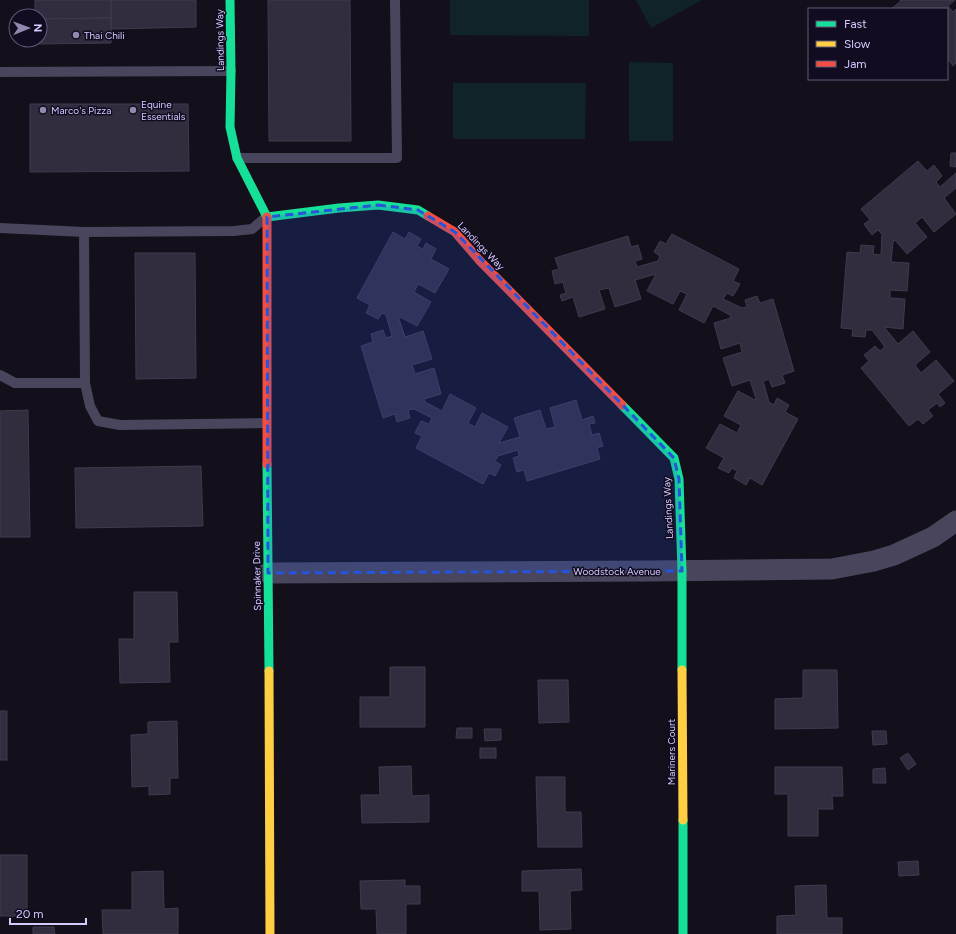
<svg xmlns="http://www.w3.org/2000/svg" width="956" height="934" font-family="Figtree,sans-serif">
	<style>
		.pitch { fill: #102427 }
		.building { fill: #312c3e; stroke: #403a50 }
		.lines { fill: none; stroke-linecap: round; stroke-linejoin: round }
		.lane { stroke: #49455c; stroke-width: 10 }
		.street { stroke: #49455c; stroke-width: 21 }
		.fast { stroke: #16e098; stroke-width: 9 }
		.slow { stroke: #ffcf43; stroke-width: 9 }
		.jam { stroke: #f24e42; stroke-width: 9 }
		.marked { fill: #2654da; fill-opacity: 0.2; stroke: #2654da; stroke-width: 3; stroke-dasharray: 8 5; stroke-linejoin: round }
		.poi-dot { fill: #9289af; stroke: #110c1f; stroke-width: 1.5 }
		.labels { text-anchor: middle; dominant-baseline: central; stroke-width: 3; stroke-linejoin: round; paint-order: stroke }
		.poi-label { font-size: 10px; fill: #d6caff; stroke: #110c1f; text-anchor: start }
		.street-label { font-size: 10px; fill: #d6caff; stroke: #110c1f }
	</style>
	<rect width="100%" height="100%" fill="#13101b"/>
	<g class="pitch">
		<polygon points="450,0 589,0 589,36 450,35"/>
		<polygon points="636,0 702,0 651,28"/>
		<polygon points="629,62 673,63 673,141 629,141"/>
		<polygon points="453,83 586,83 585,139 453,139"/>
	</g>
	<g class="building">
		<polygon points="35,0 111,0 111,18 40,19 40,16 35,16"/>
		<polygon points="111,0 196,0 196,27 111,29"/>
		<polygon points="268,0 350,0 351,141 269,141"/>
		<polygon points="900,0 955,0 948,6 953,12 956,9 956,63 953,66 949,60 947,62 947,9 891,9 901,1"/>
		<polygon points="111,18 111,43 36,44 36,40 40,40 40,19"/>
		<polygon points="30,104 188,104 189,171 30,172"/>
		<polygon points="951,153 956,153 956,167 950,166"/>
		<polygon points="918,161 927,171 934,165 942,176 936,182 940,187 956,173 956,188 944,198 956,214 934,232 922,217 915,223 927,237 907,254 895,240 893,242 891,262 909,263 907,291 890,290 890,298 905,299 903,329 884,327 898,344 913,331 930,352 915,365 921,373 936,360 954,381 938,394 945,403 940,407 937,403 928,410 933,416 923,424 918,419 909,426 861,368 869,361 864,355 875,346 880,351 885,347 872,330 866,330 865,337 852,336 853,329 841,328 847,252 860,253 861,245 874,246 873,254 881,255 882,234 878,230 872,235 864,224 870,220 861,209"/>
		<polygon points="393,232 405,239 409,232 421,239 417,246 423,249 426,243 436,249 431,259 449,269 435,293 418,284 414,292 431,302 417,326 400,317 399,319 405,337 423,331 432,359 412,365 415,374 434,368 441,394 424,399 425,402 442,411 450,394 476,408 468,423 475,427 482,413 508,427 499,443 520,437 514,418 540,410 546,429 555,427 550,408 576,400 582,420 593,416 595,423 589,424 592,435 599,433 603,446 597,448 600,459 527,481 524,470 517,472 513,458 519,456 518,450 498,456 495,461 501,465 495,476 489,473 483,484 416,448 422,436 415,433 421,421 429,424 432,418 414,409 408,410 410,418 397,422 395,414 383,418 361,346 373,342 371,334 383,330 386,338 392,336 386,315 382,313 378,319 366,313 370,305 357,298"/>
		<polygon points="672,234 739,269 733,281 740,284 733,296 727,293 723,299 742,308 747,307 745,300 757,296 760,303 773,299 794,371 782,375 785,383 772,387 769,379 763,381 769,402 774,405 777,398 789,405 785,412 798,419 762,485 750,478 746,485 734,478 737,471 732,468 729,473 718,468 724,458 706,448 720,424 737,433 741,425 724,416 738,391 755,400 756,399 750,380 732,386 723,358 742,352 740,343 721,349 714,323 731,318 730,315 713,306 704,323 679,310 687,294 680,291 673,304 647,291 656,274 635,280 641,299 615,307 609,288 599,290 605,309 579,317 573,297 562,301 560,295 566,293 563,282 555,284 552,271 559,269 555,258 628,236 631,247 638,245 642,259 635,261 637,267 658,261 660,256 654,252 660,241 666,244"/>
		<polygon points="135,253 195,253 196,378 136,379"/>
		<polygon points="28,410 30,537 0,537 0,411"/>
		<polygon points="201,466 203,526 76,528 75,468"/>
		<polygon points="134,592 177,592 178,642 169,642 170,682 120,683 119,639 134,639"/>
		<polygon points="390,667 425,667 425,727 360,727 360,697 390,697"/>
		<polygon points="803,670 837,670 838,728 775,729 775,699 803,698"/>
		<polygon points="538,680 568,680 569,722 539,723"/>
		<rect x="0" y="711" width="7" height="49"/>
		<polygon points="177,721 178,778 170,778 170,794 149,795 149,786 132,787 131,735 148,734 148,722"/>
		<polygon points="457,728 472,728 472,738 456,738"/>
		<polygon points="484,729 501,729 501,740 485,741"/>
		<polygon points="872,731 886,731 887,744 873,745"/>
		<rect x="480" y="748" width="16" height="10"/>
		<polygon points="908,753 916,764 908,770 900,758"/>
		<polygon points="411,766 412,796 429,795 429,822 362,823 361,795 380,795 379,767"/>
		<polygon points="775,767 842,767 843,796 832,796 833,809 818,809 818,836 788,836 788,794 775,794"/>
		<polygon points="885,768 886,783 873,783 873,769"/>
		<polygon points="536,777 565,777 565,812 581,812 582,847 538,847"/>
		<rect x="0" y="855" width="27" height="61"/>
		<polygon points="918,861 919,875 899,876 898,862"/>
		<polygon points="581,869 582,890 570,891 571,929 540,930 539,891 522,891 522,871"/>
		<polygon points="163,871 164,909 178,908 178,934 103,934 102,910 132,910 132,872"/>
		<polygon points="405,880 405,886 420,886 420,904 406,904 406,934 377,934 376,909 361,909 360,881"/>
		<polygon points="826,885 827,918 842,918 842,934 777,934 777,916 796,915 795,886"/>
		<polygon points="33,927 54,927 55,934 33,934"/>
	</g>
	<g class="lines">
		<g class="lane">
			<polyline points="0,72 231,71"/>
			<polyline points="237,158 397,158 395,0"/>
			<polyline points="0,228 84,232 234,231 252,229 265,218"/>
			<polyline points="84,232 85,383 90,406 98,421 120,425 266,423"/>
			<polyline points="0,375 15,383 85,383"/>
		</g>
		<polyline class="street" points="268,573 650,571 832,569 874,561 894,555 933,537 956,521"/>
		<g class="fast">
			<polyline points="230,0 231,71 230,127 237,158 267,217 339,208 378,205 418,210 428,216"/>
			<polyline points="622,405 674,458 679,479 682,571 682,670"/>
			<polyline points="267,464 269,671"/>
			<polyline points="683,820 683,934"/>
		</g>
		<g class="slow">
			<polyline points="682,670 683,820"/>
			<polyline points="269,671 270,934"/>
		</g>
		<g class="jam">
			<polyline points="428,216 455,232 480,261 622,405"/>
			<polyline points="267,464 267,217"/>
		</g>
	</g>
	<path class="marked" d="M 378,205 L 418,210 L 455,232 L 674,458 L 679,479 L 682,571 L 268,573 L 267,217 Z"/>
	<g class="poi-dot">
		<circle cx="76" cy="35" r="4"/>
		<circle cx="43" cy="110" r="4"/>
		<circle cx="133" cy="110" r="4"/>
	</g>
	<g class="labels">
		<g class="poi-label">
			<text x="84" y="35">Thai Chili</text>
			<text x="141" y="104">Equine<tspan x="141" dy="12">Essentials</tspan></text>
			<text x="51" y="110">Marco's Pizza</text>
		</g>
		<g class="street-label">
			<text transform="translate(220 40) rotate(-91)">Landings Way</text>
			<text transform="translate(481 246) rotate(46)">Landings Way</text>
			<text transform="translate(668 508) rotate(-93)">Landings Way</text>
			<text x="617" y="571">Woodstock Avenue</text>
			<text transform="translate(257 576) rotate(-91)">Spinnaker Drive</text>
			<text transform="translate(671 752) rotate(-90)">Mariners Court</text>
		</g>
	</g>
	<rect x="808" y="8" width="140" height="72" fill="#110c1f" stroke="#605879"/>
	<rect x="816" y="21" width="20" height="6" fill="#16e098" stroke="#605879"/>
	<text x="844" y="28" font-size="12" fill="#d6caff">Fast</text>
	<rect x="816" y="41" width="20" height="6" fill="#ffcf43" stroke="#605879"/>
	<text x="844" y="48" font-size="12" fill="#d6caff">Slow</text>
	<rect x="816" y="61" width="20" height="6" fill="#f24e42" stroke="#605879"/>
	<text x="844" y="68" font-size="12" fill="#d6caff">Jam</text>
	<g transform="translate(28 28) rotate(89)"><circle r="19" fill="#110c1f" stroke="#605879"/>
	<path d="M0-3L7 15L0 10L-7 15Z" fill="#9289af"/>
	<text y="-6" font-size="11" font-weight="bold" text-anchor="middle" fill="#d6caff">N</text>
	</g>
	<path d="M10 918v6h76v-6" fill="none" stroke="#d6caff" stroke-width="2"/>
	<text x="16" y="918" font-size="12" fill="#d6caff" stroke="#110c1f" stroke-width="3" paint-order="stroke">20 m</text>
</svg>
